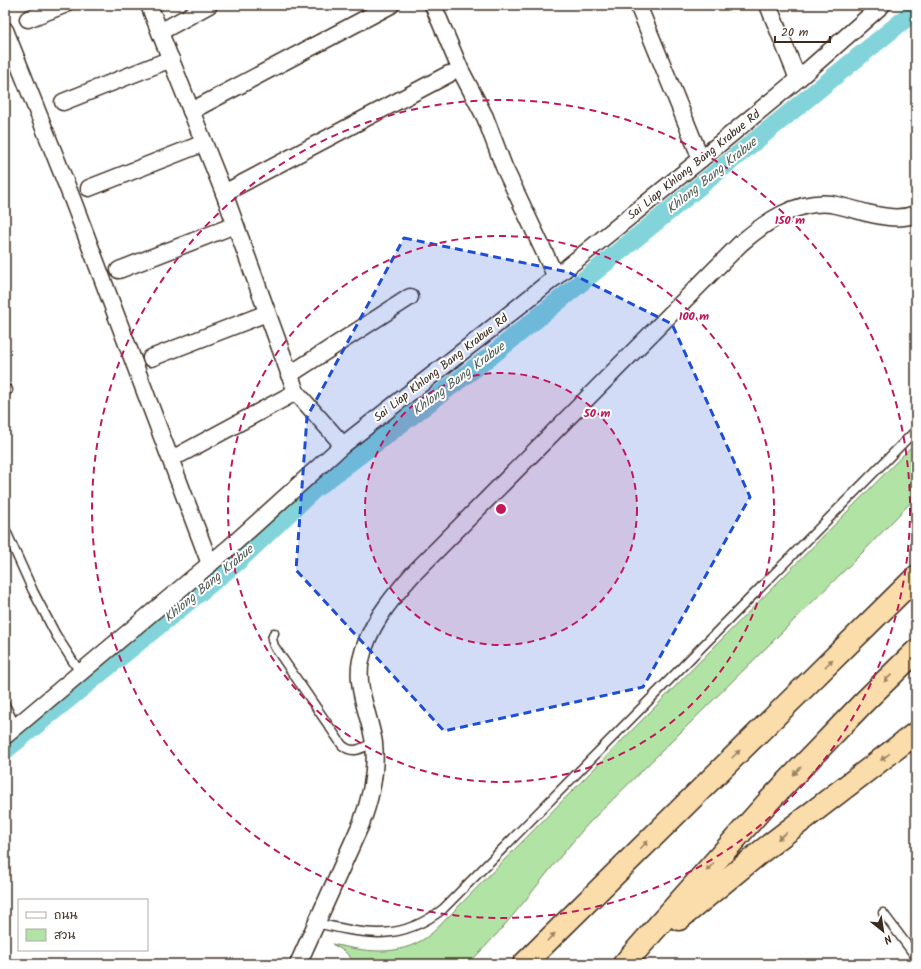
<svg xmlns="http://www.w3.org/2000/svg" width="921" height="969" font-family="Kalam,'Playpen Sans Thai',sans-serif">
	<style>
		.green { fill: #b1e3a4; stroke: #768661 }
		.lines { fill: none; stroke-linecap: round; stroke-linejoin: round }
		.canal { stroke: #83d4da; stroke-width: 19 }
		.service-casing { stroke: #3b2a1e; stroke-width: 11 }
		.minor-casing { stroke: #3b2a1e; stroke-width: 19 }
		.motorway-casing { stroke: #3b2a1e; stroke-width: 25 }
		.service { stroke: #fff; stroke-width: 8 }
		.minor { stroke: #fff; stroke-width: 16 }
		.motorway { stroke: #fbddab; stroke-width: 22 }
		.oneway { fill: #9b8464 }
		.marked { fill: #1d4ed8; fill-opacity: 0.2; stroke: #1d4ed8; stroke-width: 3; stroke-dasharray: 8 5; stroke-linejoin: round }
		.ring { fill: none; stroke: #c2185b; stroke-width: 2; stroke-dasharray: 7 5 }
		.labels { text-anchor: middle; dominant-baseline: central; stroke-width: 4; stroke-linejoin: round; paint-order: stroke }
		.street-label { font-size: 12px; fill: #3b2a1e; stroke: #fff }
		.water-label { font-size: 13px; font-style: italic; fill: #515d56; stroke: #fff }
		.centre { fill: #c2185b; stroke: #fff; stroke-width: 2 }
		.ring-label { font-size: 12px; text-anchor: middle; font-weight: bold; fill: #c2185b; stroke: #fff; stroke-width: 4; stroke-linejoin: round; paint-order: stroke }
	</style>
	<rect width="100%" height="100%" fill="#fff"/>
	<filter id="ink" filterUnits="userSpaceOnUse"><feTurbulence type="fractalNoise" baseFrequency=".025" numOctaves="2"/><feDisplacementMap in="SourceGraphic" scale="8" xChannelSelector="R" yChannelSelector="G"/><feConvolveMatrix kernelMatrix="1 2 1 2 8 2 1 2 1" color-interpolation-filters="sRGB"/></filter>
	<g filter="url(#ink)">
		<path class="green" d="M 916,442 L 916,497 L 864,551 L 588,824 C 547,870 513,921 468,964 L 357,964 L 344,951 L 332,944 C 364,951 397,958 427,937 C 435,931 442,923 449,916 Z"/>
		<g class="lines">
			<polyline class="canal" points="5,750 238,561 313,490 492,355 916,10"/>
			<g class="service-casing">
				<g id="service">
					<polyline points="5,391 8,390"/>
					<polyline points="5,529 33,591 56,635 81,674"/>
					<path d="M 274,633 L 272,639 L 274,646 L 342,745 C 353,755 362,748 373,743"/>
					<polyline points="5,705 16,727"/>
					<polyline points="883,913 916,957"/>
					<path d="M 316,923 C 366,934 399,943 443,909 L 916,430"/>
				</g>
			</g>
			<g class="minor-casing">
				<g id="minor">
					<polyline points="149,5 224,193 296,392 343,445"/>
					<polyline points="433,5 461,71 485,117 504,167 556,277"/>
					<polyline points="638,5 701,159"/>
					<polyline points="768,5 798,79"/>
					<polyline points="28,19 64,5"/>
					<polyline points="5,30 73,201 210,564"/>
					<polyline points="160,32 209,5"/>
					<polyline points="63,102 171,59"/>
					<polyline points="191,111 391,5"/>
					<polyline points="89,188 204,143"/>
					<polyline points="224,193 449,74"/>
					<polyline points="119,270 235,225"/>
					<polyline points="151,358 267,313"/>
					<polyline points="289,375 410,297"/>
					<polyline points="181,454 296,392"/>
					<polyline points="5,736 230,547 343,445 486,333 701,159 798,79 882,5"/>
					<path d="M 298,964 L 361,824 C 371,798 377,772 374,743 C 370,716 355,688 361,660 C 368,627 390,600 412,575 L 740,244 C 765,222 797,200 831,204 C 843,206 856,210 867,213 C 884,217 900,220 916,214"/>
				</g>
			</g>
			<g class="motorway-casing">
				<g id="motorway">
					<polyline points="679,919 762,851 916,733"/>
					<polyline points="524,964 916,577"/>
					<polyline points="624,964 768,802 863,703 916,651"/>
				</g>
			</g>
			<use href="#service" class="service"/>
			<use href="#minor" class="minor"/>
			<use href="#motorway" class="motorway"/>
		</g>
		<defs><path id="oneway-solid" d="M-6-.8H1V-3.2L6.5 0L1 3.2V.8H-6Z"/></defs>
		<g class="oneway">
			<use href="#oneway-solid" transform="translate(829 663) rotate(-45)"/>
			<use href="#oneway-solid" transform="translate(888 678) rotate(136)"/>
			<use href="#oneway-solid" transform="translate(736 754) rotate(-45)"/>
			<use href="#oneway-solid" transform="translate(885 757) rotate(142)"/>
			<use href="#oneway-solid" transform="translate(797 771) rotate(133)"/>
			<use href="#oneway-solid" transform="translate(782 836) rotate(143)"/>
			<use href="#oneway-solid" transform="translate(644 845) rotate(-45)"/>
			<use href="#oneway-solid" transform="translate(710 867) rotate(132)"/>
			<use href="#oneway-solid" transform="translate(551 937) rotate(-45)"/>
		</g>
	</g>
	<path class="marked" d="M 404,238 L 568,272 L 672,324 L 750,497 L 643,687 L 444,731 L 296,570 L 307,417 Z"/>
	<circle cx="501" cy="509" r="136" fill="#c2185b" fill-opacity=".12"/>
	<g class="ring">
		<circle cx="501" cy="509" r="136"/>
		<circle cx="501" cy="509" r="273"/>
		<circle cx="501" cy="509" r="409"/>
	</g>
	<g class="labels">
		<g class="street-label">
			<text transform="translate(694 165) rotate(-39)">Sai Liap Khlong Bang Krabue Rd</text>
			<text transform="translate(441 368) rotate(-38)">Sai Liap Khlong Bang Krabue Rd</text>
		</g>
		<g class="water-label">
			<text transform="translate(712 176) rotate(-39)">Khlong Bang Krabue</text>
			<text transform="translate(459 379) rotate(-37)">Khlong Bang Krabue</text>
			<text transform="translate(209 584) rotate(-40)">Khlong Bang Krabue</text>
		</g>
	</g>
	<circle cx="501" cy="509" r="6" class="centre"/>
	<g class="ring-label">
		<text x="790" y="224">150 m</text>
		<text x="694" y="320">100 m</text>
		<text x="597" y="417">50 m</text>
	</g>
	<rect width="921" height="969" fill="none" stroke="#fff" stroke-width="20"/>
	<rect x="10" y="10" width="901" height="949" fill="none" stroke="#3b2a1e" stroke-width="1.5" filter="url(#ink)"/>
	<rect x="18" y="899" width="130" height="52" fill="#ffffff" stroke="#b1aaa5"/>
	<rect x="26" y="912" width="20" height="6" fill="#ffffff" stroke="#b1aaa5"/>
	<text x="54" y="919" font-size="12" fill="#3b2a1e">ถนน</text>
	<rect x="26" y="929" width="20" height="12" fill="#b1e3a4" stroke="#b1aaa5"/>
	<text x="54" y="939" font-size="12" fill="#3b2a1e">สวน</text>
	<g transform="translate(883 931) rotate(150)" stroke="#ffffff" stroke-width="3" paint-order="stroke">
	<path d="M0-3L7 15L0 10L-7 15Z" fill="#3b2a1e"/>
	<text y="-6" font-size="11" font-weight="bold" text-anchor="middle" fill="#3b2a1e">N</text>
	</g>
	<path d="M775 36v6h55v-6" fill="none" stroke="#3b2a1e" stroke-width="2"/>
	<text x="781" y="36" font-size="12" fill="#3b2a1e" stroke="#ffffff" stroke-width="3" paint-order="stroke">20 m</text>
</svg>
